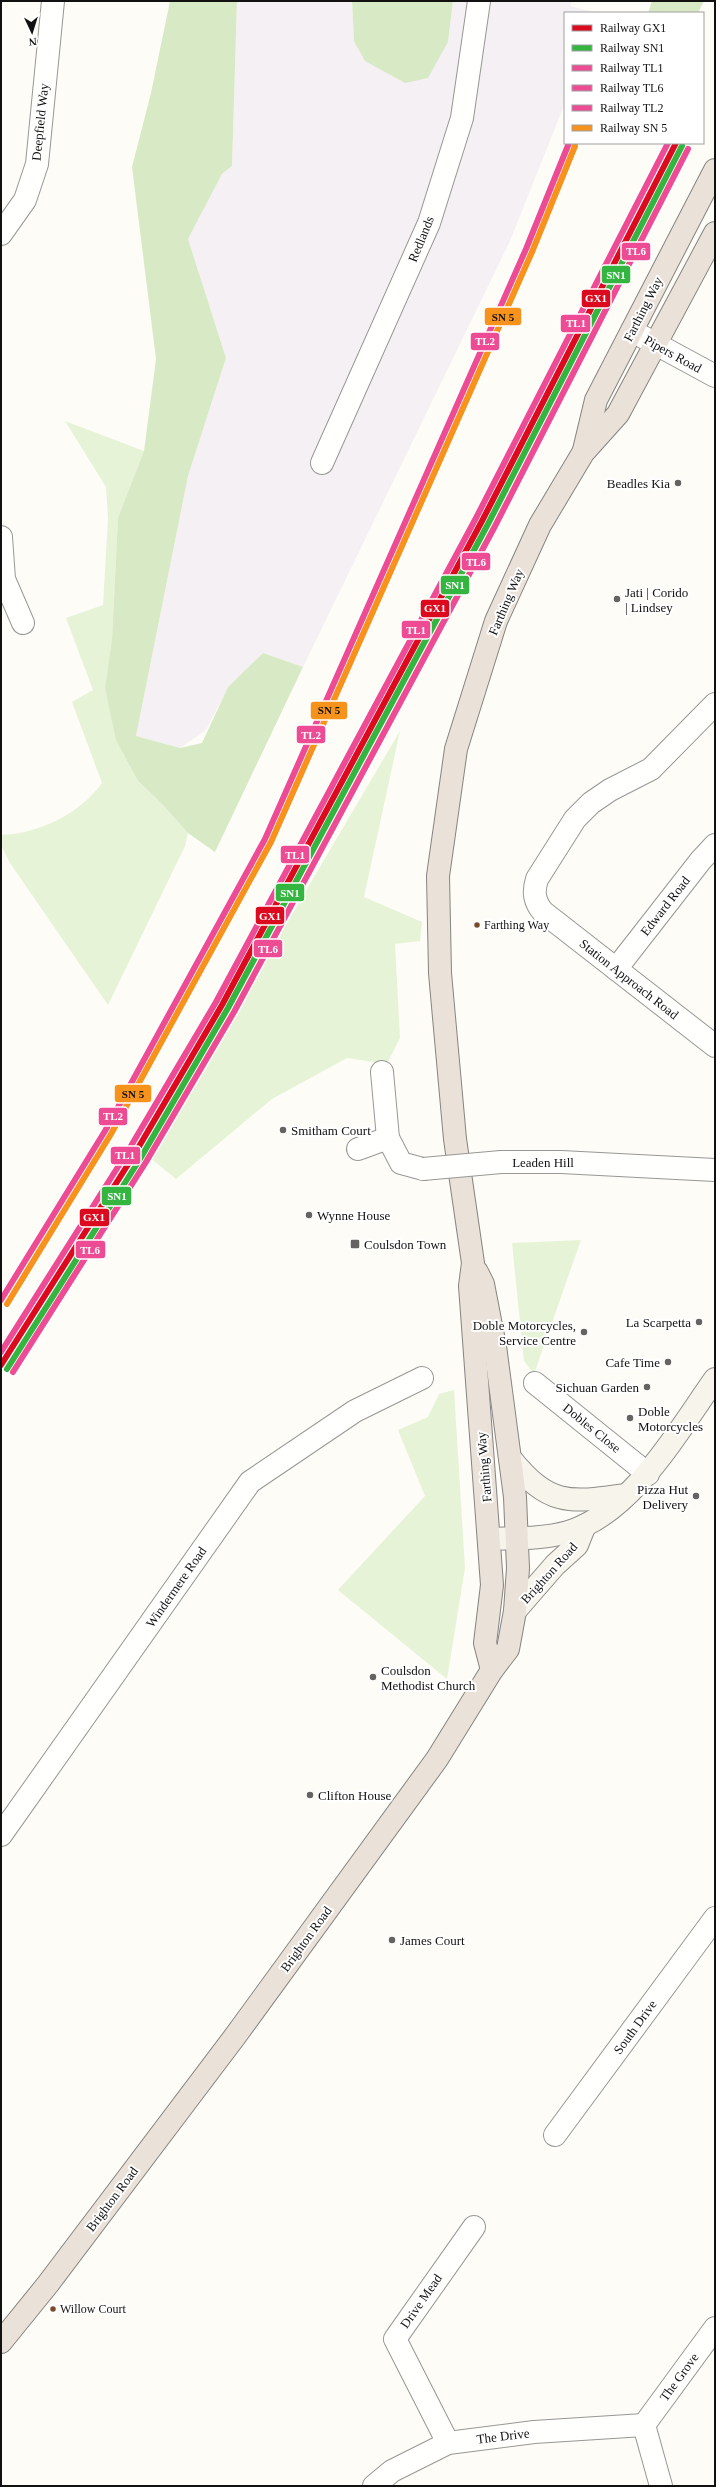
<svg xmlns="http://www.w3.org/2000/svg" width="716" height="2487" font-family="Georgia,serif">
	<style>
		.industrial { fill: #f5f0f3 }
		.green { fill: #e7f3d7 }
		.forest { fill: #d8eac5 }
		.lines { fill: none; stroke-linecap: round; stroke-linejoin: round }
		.street-casing { stroke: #979795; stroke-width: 24 }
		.secondary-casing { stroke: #8e8d8b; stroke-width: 24 }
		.highway-casing { stroke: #858482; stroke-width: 24 }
		.street { stroke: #fffffe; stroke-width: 22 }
		.secondary { stroke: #f6f4eb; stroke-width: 22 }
		.highway { stroke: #eae1d8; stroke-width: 22 }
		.street-bridge-casing { stroke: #979795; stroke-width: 24; stroke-linecap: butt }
		.street-bridge { stroke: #fffffe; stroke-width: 22 }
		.rail-1-casing { stroke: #fff; stroke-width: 9 }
		.rail-2-casing { stroke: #fff; stroke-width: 9 }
		.rail-3-casing { stroke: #fff; stroke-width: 9 }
		.rail-4-casing { stroke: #fff; stroke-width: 9 }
		.rail-5-casing { stroke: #fff; stroke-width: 9 }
		.rail-6-casing { stroke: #fff; stroke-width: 9 }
		.rail-1 { stroke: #dc0a1e; stroke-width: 6 }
		.rail-2 { stroke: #33b540; stroke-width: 6 }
		.rail-3 { stroke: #ee4b95; stroke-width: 6 }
		.rail-4 { stroke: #ee4b95; stroke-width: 6 }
		.rail-5 { stroke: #ee4b95; stroke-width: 6 }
		.rail-6 { stroke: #f7931d; stroke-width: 6 }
		.poi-dot { fill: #646362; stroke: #fff; stroke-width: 1.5 }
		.bus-dot { fill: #7a4b2a; stroke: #fff; stroke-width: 1.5 }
		.labels { text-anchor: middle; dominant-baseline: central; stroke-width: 4; stroke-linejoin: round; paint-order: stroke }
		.bus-label { font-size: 12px; fill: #111; stroke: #fff; text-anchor: start }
		.street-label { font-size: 13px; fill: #111; stroke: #fff }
		.poi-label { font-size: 13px; fill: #111; stroke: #fff; text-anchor: start }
		.line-badge { stroke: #fff; stroke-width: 1.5 }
		.badge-label { font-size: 11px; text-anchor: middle; font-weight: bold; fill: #fff }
		.pale-badge-label { font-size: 11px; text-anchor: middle; font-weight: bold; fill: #111 }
	</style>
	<rect width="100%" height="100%" fill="#fdfcf7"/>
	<polygon class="industrial" points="237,1 352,1 354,41 448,42 453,1 572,1 570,6 597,13 565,13 565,103 510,241 303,667 263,653 228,687 206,730 180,748 136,736 188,476 226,358 188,239 222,174 232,166"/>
	<g class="green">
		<path d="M 65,421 L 144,451 L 118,519 L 112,638 L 105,688 L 138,781 L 162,804 L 188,833 L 185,846 L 108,1005 L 10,863 L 1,845 L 1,835 C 38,834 80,814 102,783 L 72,702 L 93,690 L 66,618 L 103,605 L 108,519 L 106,487 Z"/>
		<polygon points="400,731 364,897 422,922 420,941 395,944 400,1038 387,1064 347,1058 272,1099 176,1179 149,1157"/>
		<polygon points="581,1240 534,1374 524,1361 512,1243"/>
		<polygon points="454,1390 465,1568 447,1679 338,1590 425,1496 398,1430 428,1417 439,1394"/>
	</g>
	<g class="forest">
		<polygon points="170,1 237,1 232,166 222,174 188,239 226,358 188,476 136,736 180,748 202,743 228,687 263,653 303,667 215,852 188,833 162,804 138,781 116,740 105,688 112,638 118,518 144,451 156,359 132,167 151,93"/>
		<polygon points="352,1 453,1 448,42 428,78 405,83 365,61 354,41"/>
		<polygon points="652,1 704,1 698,13 648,13"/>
	</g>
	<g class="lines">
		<g class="street-casing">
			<g id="street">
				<polyline points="1,234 25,200 37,164 53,1"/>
				<polyline points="632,331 715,376"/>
				<polyline points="322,463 429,223 462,118 479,1"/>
				<polyline points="1,537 4,579 23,623"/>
				<path d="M 715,704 L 651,769 L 610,790 L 591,803 L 575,819 L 537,879 C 533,892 534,901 543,912 L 715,1046"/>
				<polyline points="616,969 701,860 715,845"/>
				<polyline points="382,1072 388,1138 401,1163 423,1169"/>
				<polyline points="358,1149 388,1138"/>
				<polyline points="501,1162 561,1162 715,1170"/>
				<polyline points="535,1383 648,1474"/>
				<polyline points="1,1835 250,1482 355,1411 422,1378"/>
				<polyline points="555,2135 715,1918"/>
				<polyline points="644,2425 715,2328"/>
				<polyline points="644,2425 661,2486"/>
				<polyline points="448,2443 395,2339 474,2227"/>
				<polyline points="374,2486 392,2471 448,2443 534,2432 644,2425"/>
			</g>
		</g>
		<g class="secondary-casing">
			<g id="secondary">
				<path d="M 510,1458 C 549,1506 568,1503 626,1495"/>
				<path d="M 490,1539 C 516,1538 543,1539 568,1532 C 632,1513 678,1431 715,1379"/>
				<polyline points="515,1611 555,1565 577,1545 585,1525"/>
			</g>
		</g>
		<g class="highway-casing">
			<g id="highway">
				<polyline points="584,450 596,400 715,170"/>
				<polyline points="492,1670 485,1643 492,1585 470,1286 473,1263 455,1139 440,973 438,876 456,749 496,621 540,525 583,453 618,414 715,233"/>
				<polyline points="1,2342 48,2284 236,2035 437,1759 492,1670 508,1649 515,1611 518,1568 515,1497 495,1346 483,1284 477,1272"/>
			</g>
		</g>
		<use href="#street" class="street"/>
		<use href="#secondary" class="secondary"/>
		<use href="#highway" class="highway"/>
		<g class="street-bridge-casing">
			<polyline id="street-bridge" points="423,1169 501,1162"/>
		</g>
		<use href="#street-bridge" class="street-bridge"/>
		<g class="rail-1-casing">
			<polyline id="rail-1" points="1,1365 134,1155 222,1005 482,521 676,143"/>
		</g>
		<g class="rail-2-casing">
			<polyline id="rail-2" points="7,1369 140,1159 228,1008 488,524 682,146"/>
		</g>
		<g class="rail-3-casing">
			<polyline id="rail-3" points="1,1352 128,1151 216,1002 476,518 668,143"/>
		</g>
		<g class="rail-4-casing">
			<polyline id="rail-4" points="13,1372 146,1162 234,1012 494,528 688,149"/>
		</g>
		<g class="rail-5-casing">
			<polyline id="rail-5" points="1,1300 105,1131 265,839 526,249 569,143"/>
		</g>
		<g class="rail-6-casing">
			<polyline id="rail-6" points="7,1304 111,1134 271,842 532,252 575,146"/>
		</g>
		<use href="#rail-1" class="rail-1"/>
		<use href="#rail-2" class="rail-2"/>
		<use href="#rail-3" class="rail-3"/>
		<use href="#rail-4" class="rail-4"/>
		<use href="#rail-5" class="rail-5"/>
		<use href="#rail-6" class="rail-6"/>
	</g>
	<g class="poi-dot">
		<circle cx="678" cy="483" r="4"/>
		<circle cx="617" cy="599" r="4"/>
		<circle cx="283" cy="1130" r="4"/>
		<circle cx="309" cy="1215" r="4"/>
		<rect x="350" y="1239" width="10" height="10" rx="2"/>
		<circle cx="699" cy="1322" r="4"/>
		<circle cx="584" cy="1332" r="4"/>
		<circle cx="668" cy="1362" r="4"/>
		<circle cx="647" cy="1387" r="4"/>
		<circle cx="630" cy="1418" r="4"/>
		<circle cx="696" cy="1496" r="4"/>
		<circle cx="373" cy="1677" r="4"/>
		<circle cx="310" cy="1795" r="4"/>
		<circle cx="392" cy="1940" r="4"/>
	</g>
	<g class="bus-dot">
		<circle cx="477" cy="925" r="3.5"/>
		<circle cx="53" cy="2309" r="3.5"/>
	</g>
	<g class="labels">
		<g class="bus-label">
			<text x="484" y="925">Farthing Way</text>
			<text x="60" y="2309">Willow Court</text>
		</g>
		<g class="street-label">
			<text transform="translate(40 122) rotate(-84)">Deepfield Way</text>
			<text transform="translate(421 239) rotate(-68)">Redlands</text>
			<text transform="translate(643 309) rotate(-63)">Farthing Way</text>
			<text transform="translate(673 354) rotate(29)">Pipers Road</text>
			<text transform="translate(506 602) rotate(-67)">Farthing Way</text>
			<text transform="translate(665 906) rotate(-52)">Edward Road</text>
			<text transform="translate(629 979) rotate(38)">Station Approach Road</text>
			<text x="543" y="1162">Leaden Hill</text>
			<text transform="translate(592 1428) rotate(39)">Dobles Close</text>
			<text transform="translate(484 1467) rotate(-95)">Farthing Way</text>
			<text transform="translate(549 1573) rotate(-48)">Brighton Road</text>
			<text transform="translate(176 1587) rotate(-55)">Windermere Road</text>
			<text transform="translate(306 1939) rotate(-54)">Brighton Road</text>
			<text transform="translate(635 2027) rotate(-54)">South Drive</text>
			<text transform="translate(112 2199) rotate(-53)">Brighton Road</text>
			<text transform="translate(421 2301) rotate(-55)">Drive Mead</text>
			<text transform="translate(679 2377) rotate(-54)">The Grove</text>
			<text transform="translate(503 2436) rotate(-7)">The Drive</text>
		</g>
		<g class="poi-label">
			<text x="670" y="483" text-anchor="end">Beadles Kia</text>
			<text x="625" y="592">Jati | Corido<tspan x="625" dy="15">| Lindsey</tspan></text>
			<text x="291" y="1130">Smitham Court</text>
			<text x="317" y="1215">Wynne House</text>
			<text x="364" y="1244">Coulsdon Town</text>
			<text x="691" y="1322" text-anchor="end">La Scarpetta</text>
			<text x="576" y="1325" text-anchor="end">Doble Motorcycles,<tspan x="576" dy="15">Service Centre</tspan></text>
			<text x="660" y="1362" text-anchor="end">Cafe Time</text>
			<text x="639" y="1387" text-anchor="end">Sichuan Garden</text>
			<text x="638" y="1411">Doble<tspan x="638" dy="15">Motorcycles</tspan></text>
			<text x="688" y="1489" text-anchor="end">Pizza Hut<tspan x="688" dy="15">Delivery</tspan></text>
			<text x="381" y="1670">Coulsdon<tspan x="381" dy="15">Methodist Church</tspan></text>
			<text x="318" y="1795">Clifton House</text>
			<text x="400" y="1940">James Court</text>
		</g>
	</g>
	<g class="line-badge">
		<rect x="621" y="242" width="30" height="19" rx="4" fill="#ee4b95"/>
		<rect x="601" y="265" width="30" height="19" rx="4" fill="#33b540"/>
		<rect x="581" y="289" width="30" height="19" rx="4" fill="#dc0a1e"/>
		<rect x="484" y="307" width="38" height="19" rx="4" fill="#f7931d"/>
		<rect x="560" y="314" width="31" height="19" rx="4" fill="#ee4b95"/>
		<rect x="470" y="332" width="30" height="19" rx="4" fill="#ee4b95"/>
		<rect x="461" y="552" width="30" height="19" rx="4" fill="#ee4b95"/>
		<rect x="440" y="575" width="30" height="20" rx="4" fill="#33b540"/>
		<rect x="420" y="599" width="30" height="19" rx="4" fill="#dc0a1e"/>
		<rect x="401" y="620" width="30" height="19" rx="4" fill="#ee4b95"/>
		<rect x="310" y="701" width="38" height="19" rx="4" fill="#f7931d"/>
		<rect x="296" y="725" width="30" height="19" rx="4" fill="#ee4b95"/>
		<rect x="280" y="845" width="30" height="19" rx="4" fill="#ee4b95"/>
		<rect x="275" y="883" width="30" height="19" rx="4" fill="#33b540"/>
		<rect x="255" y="906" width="30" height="19" rx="4" fill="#dc0a1e"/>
		<rect x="253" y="939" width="30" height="19" rx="4" fill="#ee4b95"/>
		<rect x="114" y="1084" width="38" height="19" rx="4" fill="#f7931d"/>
		<rect x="98" y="1107" width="30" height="19" rx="4" fill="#ee4b95"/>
		<rect x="110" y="1146" width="31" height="19" rx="4" fill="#ee4b95"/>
		<rect x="101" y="1186" width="31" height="20" rx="4" fill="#33b540"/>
		<rect x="79" y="1208" width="31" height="19" rx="4" fill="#dc0a1e"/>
		<rect x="75" y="1240" width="31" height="19" rx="4" fill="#ee4b95"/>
	</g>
	<g class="badge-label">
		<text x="636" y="255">TL6</text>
		<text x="616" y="279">SN1</text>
		<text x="596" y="302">GX1</text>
		<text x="576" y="327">TL1</text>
		<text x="485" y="345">TL2</text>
		<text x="476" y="566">TL6</text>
		<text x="455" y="589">SN1</text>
		<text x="435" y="612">GX1</text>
		<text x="416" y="634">TL1</text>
		<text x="311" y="739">TL2</text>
		<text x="295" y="859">TL1</text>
		<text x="290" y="897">SN1</text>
		<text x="270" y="920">GX1</text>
		<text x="268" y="953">TL6</text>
		<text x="113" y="1120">TL2</text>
		<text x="125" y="1159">TL1</text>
		<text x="117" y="1200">SN1</text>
		<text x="94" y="1221">GX1</text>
		<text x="90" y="1254">TL6</text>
	</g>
	<g class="pale-badge-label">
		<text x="503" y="321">SN 5</text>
		<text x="329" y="714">SN 5</text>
		<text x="133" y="1098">SN 5</text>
	</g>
	<rect width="716" height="2487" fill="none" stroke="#111111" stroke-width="4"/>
	<rect x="564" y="12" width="140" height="132" fill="#ffffff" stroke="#a0a0a0"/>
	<rect x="572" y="25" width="20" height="6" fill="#dc0a1e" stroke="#a0a0a0"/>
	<text x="600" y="32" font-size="12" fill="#111111">Railway GX1</text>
	<rect x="572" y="45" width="20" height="6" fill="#33b540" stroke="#a0a0a0"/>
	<text x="600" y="52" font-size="12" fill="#111111">Railway SN1</text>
	<rect x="572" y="65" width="20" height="6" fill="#ee4b95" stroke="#a0a0a0"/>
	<text x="600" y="72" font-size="12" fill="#111111">Railway TL1</text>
	<rect x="572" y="85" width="20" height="6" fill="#ee4b95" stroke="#a0a0a0"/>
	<text x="600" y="92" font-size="12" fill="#111111">Railway TL6</text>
	<rect x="572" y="105" width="20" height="6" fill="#ee4b95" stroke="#a0a0a0"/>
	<text x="600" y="112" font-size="12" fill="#111111">Railway TL2</text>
	<rect x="572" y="125" width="20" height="6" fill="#f7931d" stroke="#a0a0a0"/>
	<text x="600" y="132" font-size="12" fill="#111111">Railway SN 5</text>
	<g transform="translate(32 32) rotate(176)" stroke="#ffffff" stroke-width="3" paint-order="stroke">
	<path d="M0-3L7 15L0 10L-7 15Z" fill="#111111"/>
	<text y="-6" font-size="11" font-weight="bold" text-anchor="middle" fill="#111111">N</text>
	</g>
</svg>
